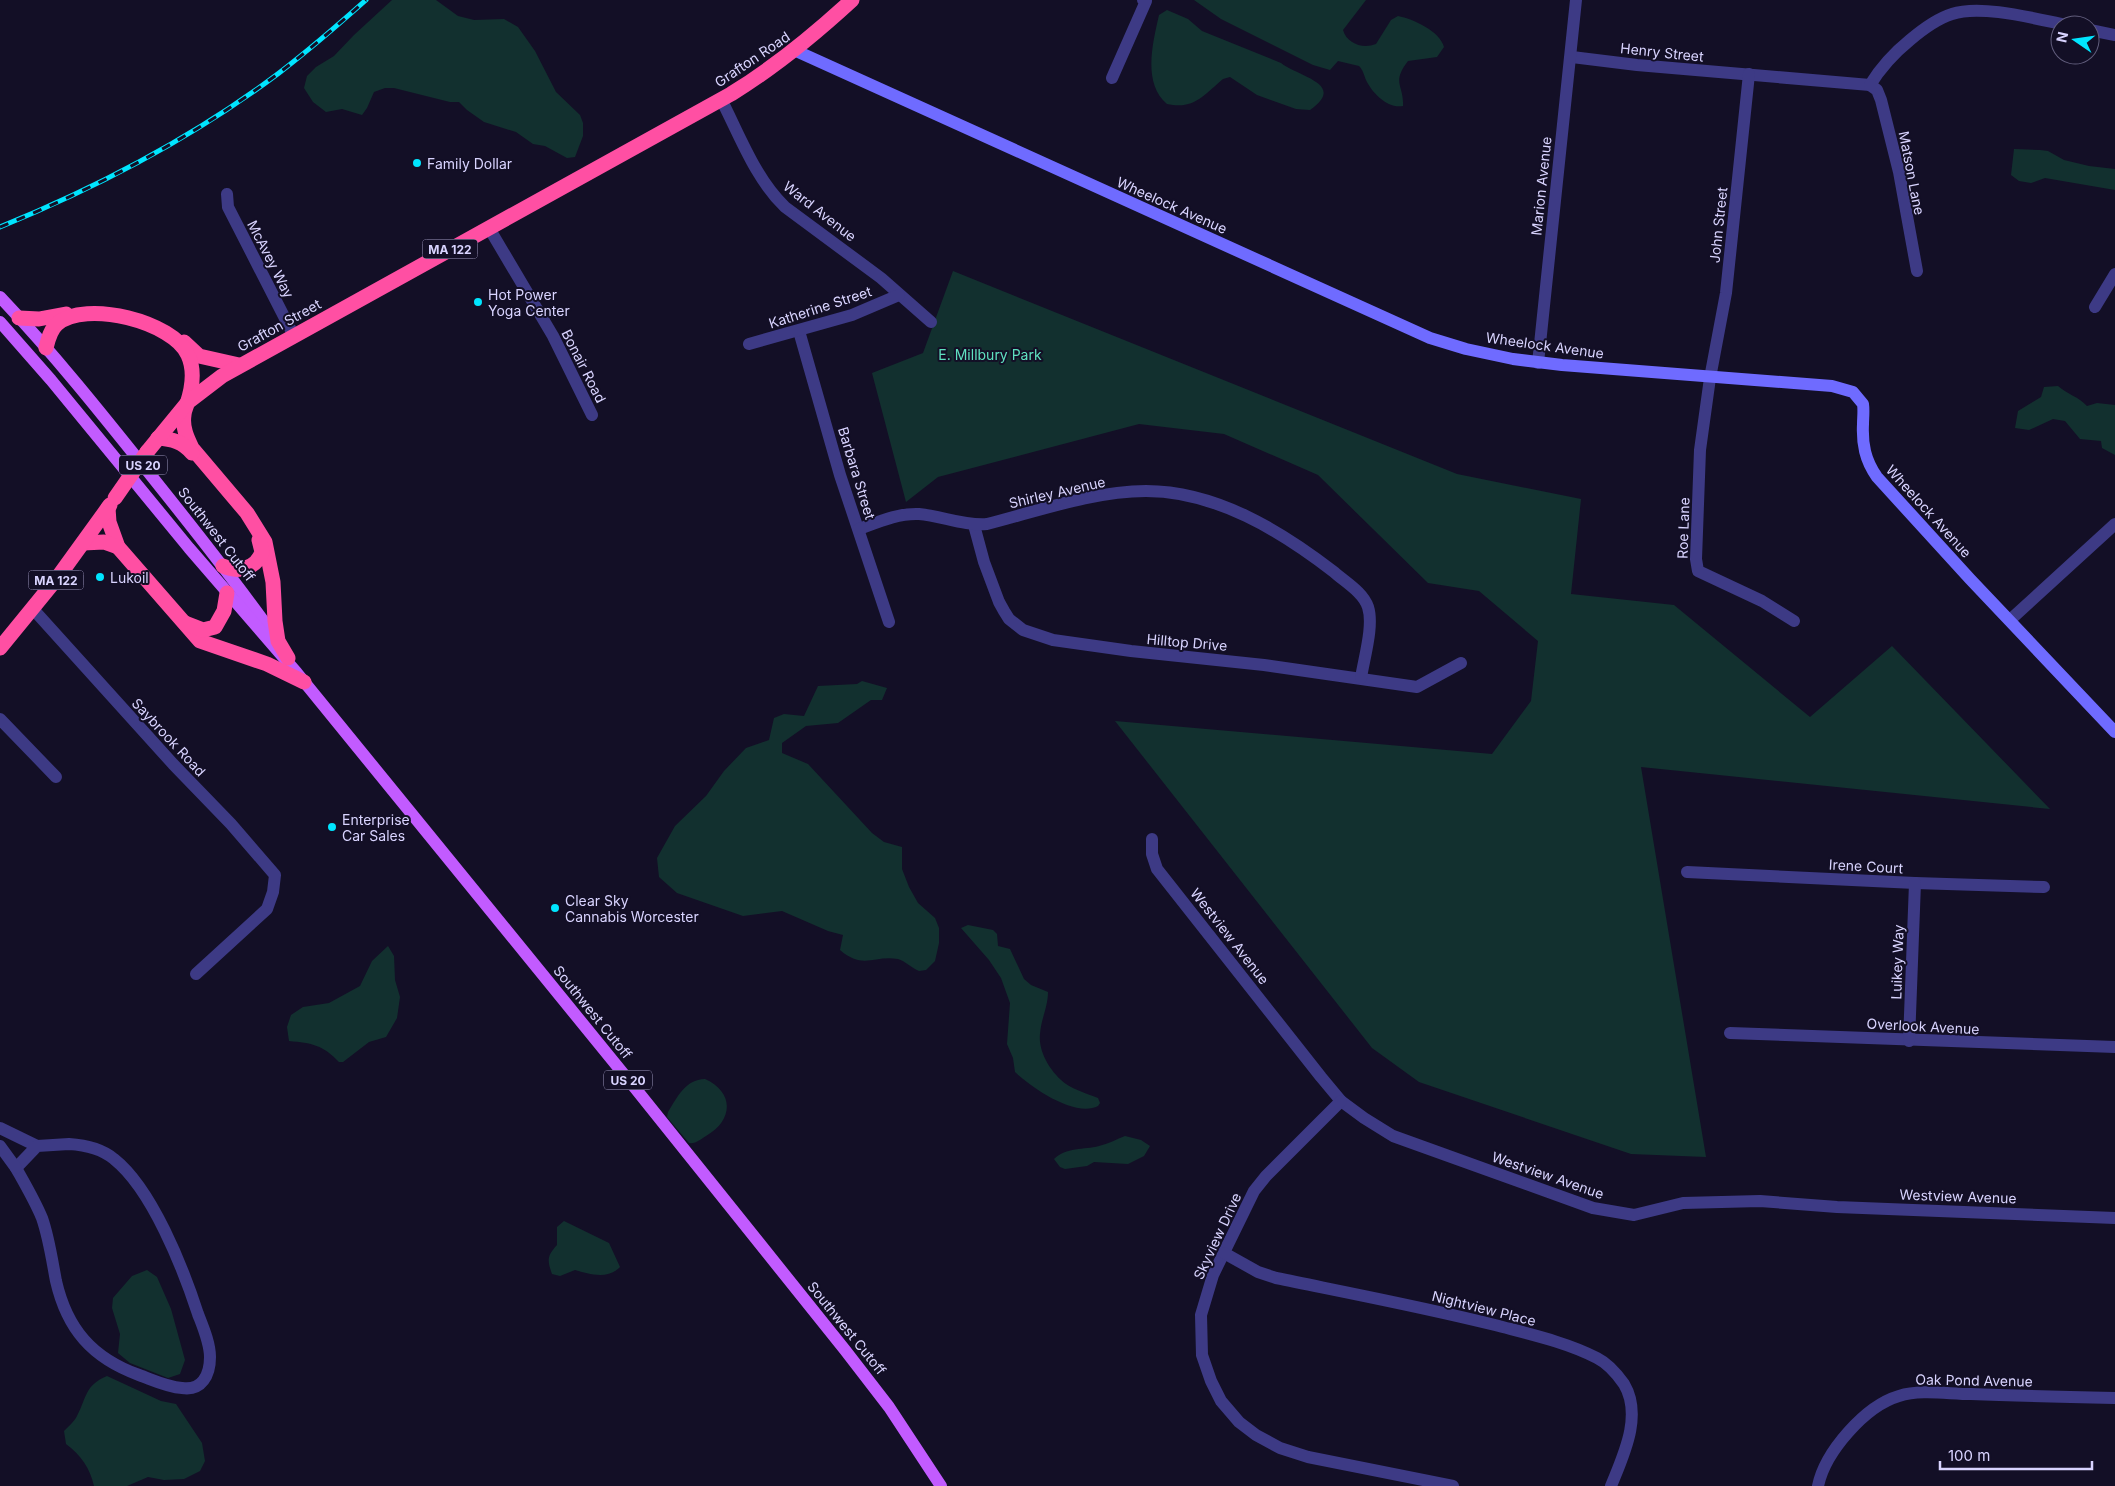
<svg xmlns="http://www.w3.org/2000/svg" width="2115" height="1486" font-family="Inter,sans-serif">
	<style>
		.green { fill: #12302f }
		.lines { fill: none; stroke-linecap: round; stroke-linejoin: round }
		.street { stroke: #3d3a85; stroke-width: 12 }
		.secondary { stroke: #6f6bff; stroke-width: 12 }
		.primary { stroke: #c25bff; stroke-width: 12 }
		.highway { stroke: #ff4fa3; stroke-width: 15 }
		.rail-casing { stroke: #00e5ff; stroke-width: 5 }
		.rail { stroke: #130f26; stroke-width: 3; stroke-dasharray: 9; stroke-linecap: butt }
		.highway-bridge { stroke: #ff4fa3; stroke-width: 15 }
		.poi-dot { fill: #00e5ff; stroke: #130f26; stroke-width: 2 }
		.labels { text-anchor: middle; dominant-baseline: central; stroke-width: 4; stroke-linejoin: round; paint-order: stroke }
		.shield { fill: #130f26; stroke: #9e99be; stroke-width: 1 }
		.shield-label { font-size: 12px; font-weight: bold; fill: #d9d4ff }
		.street-label { font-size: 14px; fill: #d9d4ff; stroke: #130f26 }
		.poi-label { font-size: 14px; fill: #d9d4ff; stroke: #130f26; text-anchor: start }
		.park-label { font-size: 14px; fill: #5fe0c0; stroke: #130f26 }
	</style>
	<rect width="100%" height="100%" fill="#130f26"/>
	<g class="green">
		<polygon points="392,0 436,0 458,16 474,20 504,19 518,27 535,51 556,92 580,115 583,123 583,136 575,157 567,158 545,146 533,144 516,132 484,122 467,110 459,102 450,102 394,88 385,88 374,92 367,108 362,115 342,109 326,112 313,102 304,88 307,76 316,67 334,56 354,35"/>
		<path d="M 1194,0 L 1366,0 L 1343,30 C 1347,44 1363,49 1376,44 L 1391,20 L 1398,16 C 1413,19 1440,31 1444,47 L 1437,57 L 1408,61 C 1391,83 1404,85 1403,106 C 1388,109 1372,93 1366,80 C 1364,75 1363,70 1359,66 L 1338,61 L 1330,70 L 1313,65 L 1221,19 Z"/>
		<path d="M 1167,10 L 1188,19 L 1202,31 L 1281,63 C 1299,77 1347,84 1310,110 L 1296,109 L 1257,95 L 1230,77 L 1223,79 C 1204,95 1194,110 1167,104 C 1142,83 1153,42 1159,15 Z"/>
		<polygon points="2014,149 2040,150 2048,151 2064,160 2089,166 2115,169 2115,190 2045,178 2031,183 2019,181 2011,175"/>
		<polygon points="953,271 1457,474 1581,499 1571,594 1674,605 1810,717 1892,646 2050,809 1641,767 1706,1157 1631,1154 1419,1082 1372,1048 1115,721 1492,754 1531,701 1538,641 1479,591 1428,583 1318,475 1224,434 1139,424 938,477 906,502 872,373 923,353"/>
		<path d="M 2058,386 C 2067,394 2079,397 2087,406 L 2097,403 L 2115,405 L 2115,455 L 2102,448 L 2101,441 L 2080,439 L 2065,421 L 2053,419 L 2029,430 L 2015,428 L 2018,411 L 2041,397 L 2044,387 Z"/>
		<path d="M 862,681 L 887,688 L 882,700 L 871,700 L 838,723 L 806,726 L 782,743 L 782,753 L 808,764 L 872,833 L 884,842 L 902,847 L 902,869 L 909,887 L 918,903 L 935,918 L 939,928 L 939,943 L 935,961 L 926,970 L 919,971 C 912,968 905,961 898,959 C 874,955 863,970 840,950 L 843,935 L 828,931 L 782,911 L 743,916 L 677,893 L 659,877 L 657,858 L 675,826 L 706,796 L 724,771 L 746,748 L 769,740 L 774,718 L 784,714 L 804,716 L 818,686 L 857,684 Z"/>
		<path d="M 968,925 L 993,930 L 997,934 L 998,946 L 1010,949 L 1024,979 L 1031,985 L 1048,992 C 1048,1007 1041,1019 1040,1034 C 1038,1052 1051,1073 1066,1084 C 1075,1090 1088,1094 1098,1098 L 1100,1103 L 1098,1106 C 1075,1118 1031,1087 1015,1072 L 1013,1058 L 1007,1044 L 1010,1003 L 1001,978 L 989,960 L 961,928 Z"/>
		<path d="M 388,946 L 394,956 L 395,980 L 400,997 L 397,1018 L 386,1037 L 369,1042 L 343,1062 L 339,1062 C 323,1045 312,1043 289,1041 L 287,1027 L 291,1015 L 303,1007 L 329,1003 L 360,986 L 372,961 Z"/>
		<path d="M 705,1079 C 734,1092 734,1120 706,1136 C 701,1139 696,1144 689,1143 L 667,1117 L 668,1112 C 678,1096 685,1080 705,1079 Z"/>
		<path d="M 1125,1136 L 1141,1140 L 1150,1146 L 1144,1156 L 1128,1164 L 1094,1162 L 1087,1166 L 1065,1169 L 1060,1167 L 1054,1159 C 1066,1147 1084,1150 1099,1146 C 1108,1144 1117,1139 1125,1136 Z"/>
		<path d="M 564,1221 L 609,1243 L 620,1267 C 608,1280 589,1274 575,1270 L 560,1276 L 552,1274 C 547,1260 547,1256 557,1245 L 557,1227 Z"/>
		<polygon points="147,1270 157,1277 171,1309 185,1360 180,1374 168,1378 130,1363 118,1353 120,1334 112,1308 113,1298 132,1276"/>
		<path d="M 107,1376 L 161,1401 L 176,1404 L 202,1443 L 205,1461 L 200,1471 L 184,1479 L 164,1480 L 148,1477 L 127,1486 L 94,1486 C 90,1468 81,1455 66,1444 L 64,1431 C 68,1427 74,1422 77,1416 C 87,1397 85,1385 107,1376 Z"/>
	</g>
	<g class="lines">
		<g class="street">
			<polyline points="2090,30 2115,35"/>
			<path d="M 1572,57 L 1637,65 L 1870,85 C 1881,67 1894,53 1910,40 C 1923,29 1936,19 1952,14 C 1981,4 2036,19 2066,25"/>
			<polyline points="1749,74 1726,293 1710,378 1700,450 1696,559 1698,571 1762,601 1794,621"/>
			<polyline points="1112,78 1146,1 1143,0"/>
			<polyline points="1870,85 1877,90 1881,100 1899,172 1917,271"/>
			<path d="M 721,99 C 740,136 755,178 785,207 L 881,278 L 931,322"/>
			<polyline points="227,194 228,207 294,336"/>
			<polyline points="489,228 553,336 592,415"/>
			<polyline points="2095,307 2115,274"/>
			<polyline points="799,331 840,475 889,622"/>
			<polyline points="749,344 852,315 899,295"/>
			<polyline points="1538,363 1576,0"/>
			<polyline points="974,525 984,562 999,602 1004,611 1009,619 1023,630 1053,640 1131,651 1264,665 1417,687 1461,663"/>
			<path d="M 859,529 C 878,522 898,513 919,514 C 942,516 964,526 987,524 C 1038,511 1094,491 1146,491 C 1216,491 1281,531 1334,572 C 1345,582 1363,592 1368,607 C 1374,626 1364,658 1361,678"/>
			<polyline points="33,609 173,764 231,824 275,875 273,892 267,909 196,974"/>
			<polyline points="2010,620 2115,524"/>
			<polyline points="0,719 56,777"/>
			<polyline points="1152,839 1152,854 1157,869 1321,1077 1341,1101 1364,1118 1393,1136 1593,1208 1634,1215 1683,1203 1760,1201 1837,1207 2115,1218"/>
			<polyline points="1687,872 1915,883 2044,887"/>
			<polyline points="1730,1033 2115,1047"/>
			<polyline points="1909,1041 1915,883"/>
			<polyline points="1341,1101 1266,1176 1254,1191 1213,1275 1201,1315 1202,1355 1211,1381 1221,1401 1239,1422 1256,1435 1280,1448 1308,1457 1453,1486"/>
			<polyline points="0,1128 37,1146"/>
			<path d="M 69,1144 C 85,1145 102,1149 114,1159 C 152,1189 183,1268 198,1314 C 203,1327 210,1343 210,1357 C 210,1375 202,1391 182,1388 C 167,1387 153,1380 139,1375 C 92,1358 67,1329 56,1281 C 52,1260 49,1238 42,1218 C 35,1201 25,1184 16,1168 L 37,1146 Z"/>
			<polyline points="0,1146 16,1168"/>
			<path d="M 1224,1253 L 1258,1272 L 1276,1278 C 1349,1293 1423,1307 1495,1325 C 1529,1334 1566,1342 1597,1358 C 1607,1363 1617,1374 1624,1384 C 1643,1416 1623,1456 1611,1486"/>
			<path d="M 1818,1486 C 1825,1452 1865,1406 1899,1396 C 1921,1389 1948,1394 1971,1394 C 2019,1396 2067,1397 2115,1398"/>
		</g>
		<path class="secondary" d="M 794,50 L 1430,338 L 1466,349 L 1513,359 L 1562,365 L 1832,386 L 1853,392 L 1863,404 C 1864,411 1863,418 1863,424 C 1862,444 1865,460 1877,477 L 1970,579 L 2115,732"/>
		<g class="primary">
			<path d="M 0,297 C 57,357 109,423 161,488 C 201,538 241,589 278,641"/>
			<polyline points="0,322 51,380 189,548 297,673 635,1088 845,1350 889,1407 941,1486"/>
		</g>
		<g class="highway">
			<polyline points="19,318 39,319 66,314"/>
			<polyline points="184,342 199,356 239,365"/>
			<path d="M 46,348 C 48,340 50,330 57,324 C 85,299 174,322 188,355 C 195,370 192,389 187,404 C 186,408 184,411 184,415 C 182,427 187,438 192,448 L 247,513 L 265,542 L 273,582 L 275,621 L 278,641 L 288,658"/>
			<path d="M 158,438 C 172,439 183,442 192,453"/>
			<path d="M 147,452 L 188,402 L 222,376 L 731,94 C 775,67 814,35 852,0"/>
			<polyline points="108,508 109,522 118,547 200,641 267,664 304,682"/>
			<polyline points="83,543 104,542 118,547"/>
			<path d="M 223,566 C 238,573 256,569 262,552 L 259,540"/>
			<polyline points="185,623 203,630 215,627 224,611 227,593"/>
			<polyline points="0,648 58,577 110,505"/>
		</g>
		<g class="rail-casing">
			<path id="rail" d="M 0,227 C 98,187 194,137 279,73 C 309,50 338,25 366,0"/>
		</g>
		<use href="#rail" class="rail"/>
		<polyline class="highway-bridge" points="115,498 147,452"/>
	</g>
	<g class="poi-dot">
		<circle cx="417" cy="163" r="5"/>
		<circle cx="478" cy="302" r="5"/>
		<circle cx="100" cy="577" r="5"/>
		<circle cx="332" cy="827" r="5"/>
		<circle cx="555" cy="908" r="5"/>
	</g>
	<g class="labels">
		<g class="shield">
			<rect x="422.5" y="239.5" width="55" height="19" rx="4"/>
			<rect x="119" y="455.5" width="48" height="19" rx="4"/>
			<rect x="28.5" y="570.5" width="55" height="19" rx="4"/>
			<rect x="604" y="1070.5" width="48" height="19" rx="4"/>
		</g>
		<g class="shield-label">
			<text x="450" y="249">MA 122</text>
			<text x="143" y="465">US 20</text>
			<text x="56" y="580">MA 122</text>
			<text x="628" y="1080">US 20</text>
		</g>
		<g class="street-label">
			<text transform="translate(1662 52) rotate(6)">Henry Street</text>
			<text transform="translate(752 59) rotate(-34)">Grafton Road</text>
			<text transform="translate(1912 173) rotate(79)">Matson Lane</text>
			<text transform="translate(1541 186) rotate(-84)">Marion Avenue</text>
			<text transform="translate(1172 205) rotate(24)">Wheelock Avenue</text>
			<text transform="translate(820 211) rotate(38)">Ward Avenue</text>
			<text transform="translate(1718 225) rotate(-84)">John Street</text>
			<text transform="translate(271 259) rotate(63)">McAvey Way</text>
			<text transform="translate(820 307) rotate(-18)">Katherine Street</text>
			<text transform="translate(279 325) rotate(-29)">Grafton Street</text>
			<text transform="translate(1545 345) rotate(8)">Wheelock Avenue</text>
			<text transform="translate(584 366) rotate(63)">Bonair Road</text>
			<text transform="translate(857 473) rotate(73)">Barbara Street</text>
			<text transform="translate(1057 492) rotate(-13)">Shirley Avenue</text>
			<text transform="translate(1929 511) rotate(48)">Wheelock Avenue</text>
			<text transform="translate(1683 528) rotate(-88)">Roe Lane</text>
			<text transform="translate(217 534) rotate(52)">Southwest Cutoff</text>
			<text transform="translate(1187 642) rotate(5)">Hilltop Drive</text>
			<text transform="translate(169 737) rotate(47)">Saybrook Road</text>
			<text transform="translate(1866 866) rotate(3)">Irene Court</text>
			<text transform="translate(1230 936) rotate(52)">Westview Avenue</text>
			<text transform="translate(1897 962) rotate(-88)">Luikey Way</text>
			<text transform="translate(593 1012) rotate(51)">Southwest Cutoff</text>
			<text transform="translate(1923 1026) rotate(3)">Overlook Avenue</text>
			<text transform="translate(1548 1175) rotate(19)">Westview Avenue</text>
			<text transform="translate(1958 1196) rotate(2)">Westview Avenue</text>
			<text transform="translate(1217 1236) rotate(-65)">Skyview Drive</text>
			<text transform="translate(1484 1308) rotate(14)">Nightview Place</text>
			<text transform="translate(847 1328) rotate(51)">Southwest Cutoff</text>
			<text transform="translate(1974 1380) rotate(1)">Oak Pond Avenue</text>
		</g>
		<g class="poi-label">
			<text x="427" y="163">Family Dollar</text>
			<text x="488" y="294">Hot Power<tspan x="488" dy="16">Yoga Center</tspan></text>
			<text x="110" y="577">Lukoil</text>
			<text x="342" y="819">Enterprise<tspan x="342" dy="16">Car Sales</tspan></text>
			<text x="565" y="900">Clear Sky<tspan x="565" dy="16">Cannabis Worcester</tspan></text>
		</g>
		<g class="park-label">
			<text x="990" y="354">E. Millbury Park</text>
		</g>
	</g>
	<g transform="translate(2075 40) rotate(283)"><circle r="24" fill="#130f26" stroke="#625e7d"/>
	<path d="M0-4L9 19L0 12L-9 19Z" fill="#00e5ff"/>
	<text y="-8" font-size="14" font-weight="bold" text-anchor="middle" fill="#d9d4ff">N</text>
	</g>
	<path d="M1940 1461v8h152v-8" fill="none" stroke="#d9d4ff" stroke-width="2.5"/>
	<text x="1948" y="1461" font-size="15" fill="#d9d4ff" stroke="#130f26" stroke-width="4" paint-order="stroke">100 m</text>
</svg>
